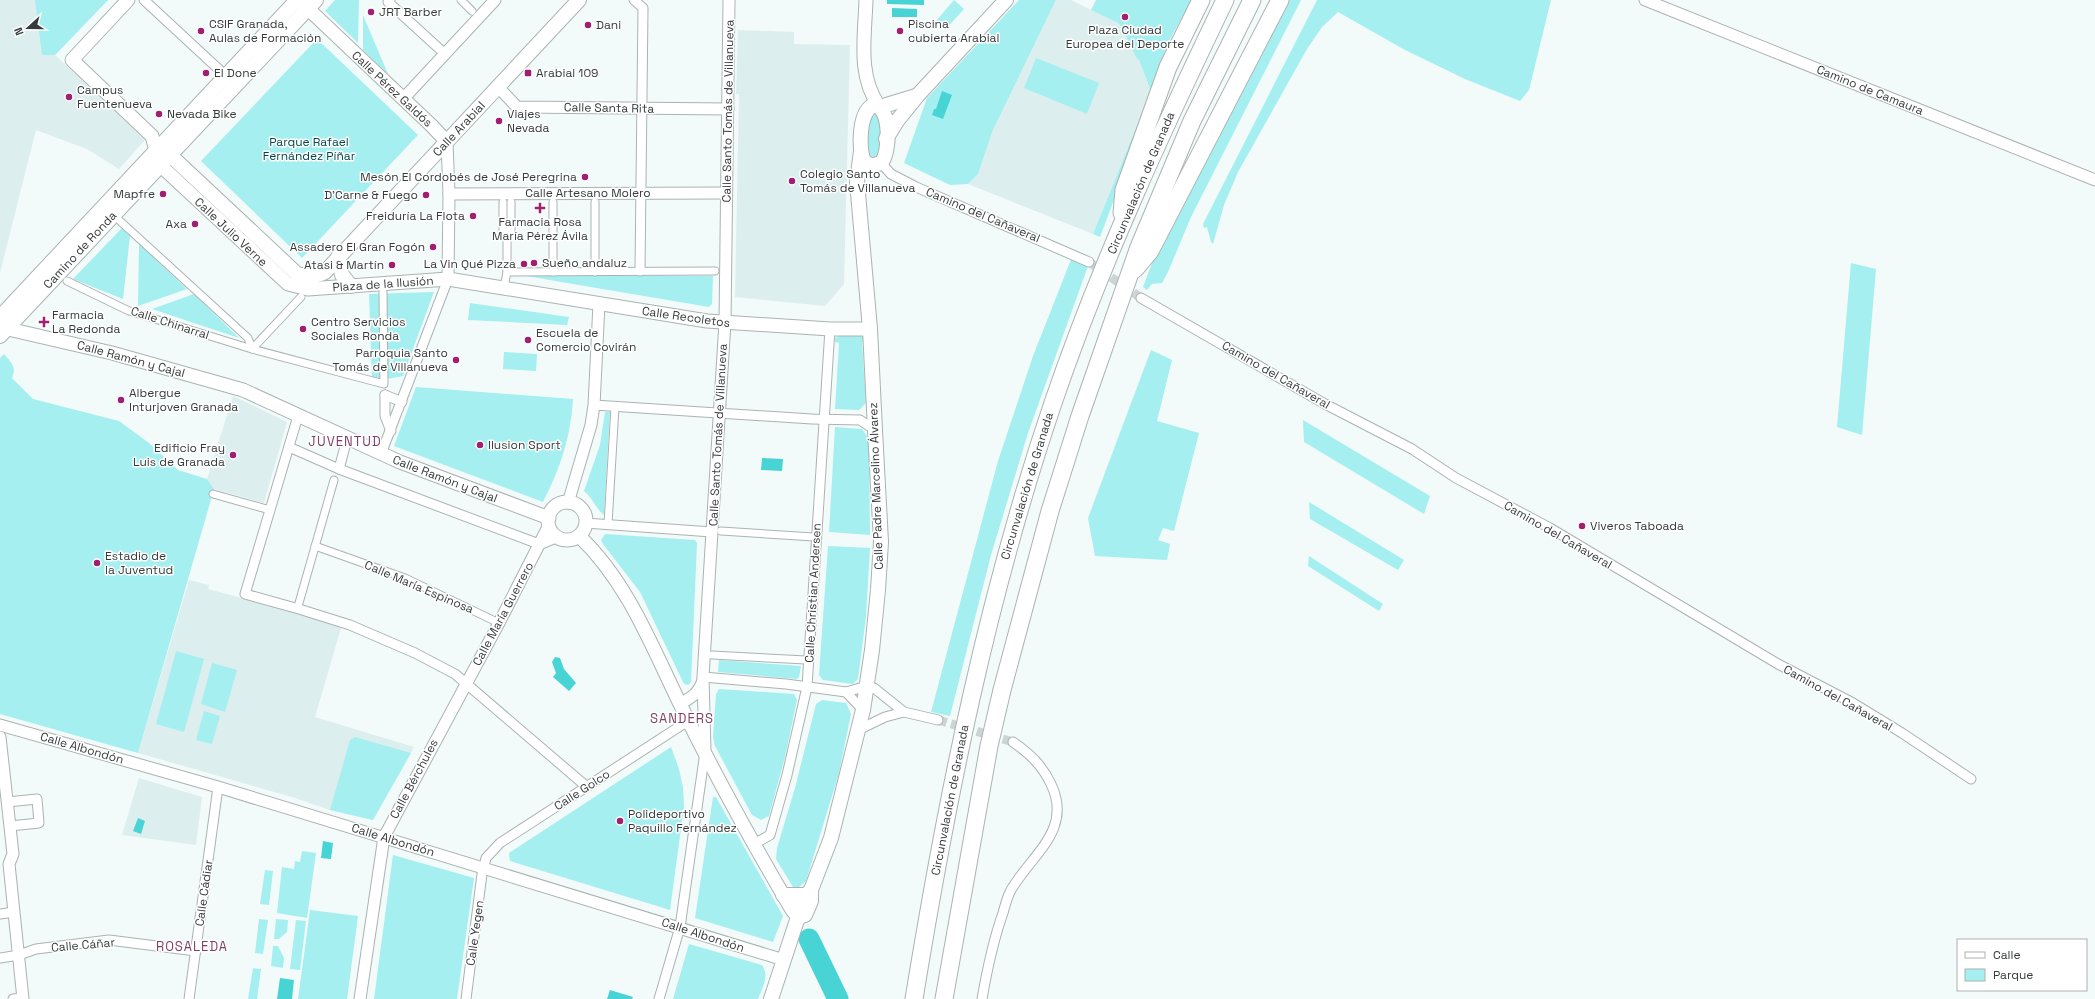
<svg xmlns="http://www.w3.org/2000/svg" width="2095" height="999" font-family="'Space Grotesk',sans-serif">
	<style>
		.built { fill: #dee }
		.green { fill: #a5eff0 }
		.water { fill: #48d3d5 }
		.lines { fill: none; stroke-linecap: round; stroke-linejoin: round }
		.river { stroke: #48d3d5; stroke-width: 21 }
		.minor-tunnel { stroke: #ccd4d4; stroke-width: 9; stroke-dasharray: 9 4.5; stroke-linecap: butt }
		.pedestrian-casing { stroke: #abb3b2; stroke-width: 9 }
		.minor-casing { stroke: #abb3b2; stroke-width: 11 }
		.tertiary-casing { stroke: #abb3b2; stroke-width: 13 }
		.secondary-casing { stroke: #abb3b2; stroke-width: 15 }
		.primary-casing { stroke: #abb3b2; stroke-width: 16 }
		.motorway-casing { stroke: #abb3b2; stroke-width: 19 }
		.pedestrian { stroke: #fff; stroke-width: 7 }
		.minor { stroke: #fff; stroke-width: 9 }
		.tertiary { stroke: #fff; stroke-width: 11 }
		.secondary { stroke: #fff; stroke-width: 13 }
		.primary { stroke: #fff; stroke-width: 14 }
		.motorway { stroke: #fff; stroke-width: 17 }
		.poi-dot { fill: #a01f72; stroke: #fff; stroke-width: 1.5 }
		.labels { text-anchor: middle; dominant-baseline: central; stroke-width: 3; stroke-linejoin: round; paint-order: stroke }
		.poi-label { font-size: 12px; fill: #363a3a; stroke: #fff; text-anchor: start }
		.street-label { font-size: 12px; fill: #363a3a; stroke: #fff }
		.park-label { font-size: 12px; fill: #064648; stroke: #fff }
		.neighbourhood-label { font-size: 13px; letter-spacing: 1px; fill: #7f3e63; stroke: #fff }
	</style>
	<rect width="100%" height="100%" fill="#f2fafa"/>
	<g class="built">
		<polygon points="0,0 108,0 55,55 145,140 119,169 87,149 36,130 0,273"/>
		<polygon points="1056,0 1071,0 1118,23 1139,60 1151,91 1093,234 968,184 978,174 993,130"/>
		<polygon points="738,30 794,32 794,44 850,45 844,284 825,306 735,297 739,94 736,94"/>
		<polygon points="233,396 287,422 264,503 214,489 207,479"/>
		<polygon points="189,580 209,585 208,589 298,613 341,628 315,717 414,747 373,820 330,810 292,797 138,753"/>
		<polygon points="139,778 202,797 196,845 122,835"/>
	</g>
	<g class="green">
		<polygon points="35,0 108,0 55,55 42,55"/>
		<polygon points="335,0 359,0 358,43 325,11"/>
		<polygon points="954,0 964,9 945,30 936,21"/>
		<polygon points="1019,0 1056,0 993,130 978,174 968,184 950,185 904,163 927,98"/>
		<path d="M 1096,0 L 1192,0 C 1180,23 1159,51 1160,77 L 1100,237 L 1093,234 L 1151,91 L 1139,60 L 1136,57 L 1123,30 L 1118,23 L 1091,10 Z"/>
		<polygon points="1288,0 1301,0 1191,217 1168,272 1162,283 1152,284 1147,290 1143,287 1158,247"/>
		<polygon points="1317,0 1551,0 1529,90 1520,101 1465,79 1405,50 1338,12 1322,27 1307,49 1238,172 1224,205 1213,244 1211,242 1207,227 1204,228 1203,224"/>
		<polygon points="363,15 388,74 363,50"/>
		<polygon points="317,39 418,135 302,258 201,161"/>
		<polygon points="1036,58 1099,83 1087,114 1024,88"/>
		<polygon points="875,111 882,118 880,156 878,160 867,157 868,117"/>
		<polygon points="122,228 130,236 123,299 73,279"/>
		<polygon points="139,244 187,289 138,306"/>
		<polygon points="1072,257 1088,266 1028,433 991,555 950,716 931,712 998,461 1033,356"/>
		<polygon points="1851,263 1876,269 1862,435 1837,427"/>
		<polygon points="520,275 713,276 712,304 709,307"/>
		<polygon points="434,292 403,376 381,380 372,378 369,294"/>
		<polygon points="194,294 239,338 152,309"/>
		<polygon points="470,303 569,317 567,325 468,320"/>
		<polygon points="840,335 861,335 864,337 865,341 862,342 866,403 859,410 835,409 839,343 835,342 835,338"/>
		<polygon points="1151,350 1172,360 1157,421 1199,433 1174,531 1163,528 1158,540 1170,544 1167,560 1095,556 1088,518"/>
		<polygon points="504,352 537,354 536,371 503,369"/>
		<path d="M 4,354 C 11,362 17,367 12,378 L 33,399 L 119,421 L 149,443 L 178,470 L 207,479 L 214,489 L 138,753 L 0,714 L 0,358 Z"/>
		<path d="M 416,387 L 573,399 C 571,436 560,469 543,502 L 394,446 Z"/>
		<path d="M 605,412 L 610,412 L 604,515 C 595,508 593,498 584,491 L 600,445 Z"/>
		<polygon points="1303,420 1430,496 1424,514 1304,442"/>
		<polygon points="835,427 862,429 869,439 870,535 829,532"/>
		<polygon points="1309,502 1404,560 1398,570 1310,519"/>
		<polygon points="605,534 695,540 697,543 691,682 688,685 684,684 640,592 603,544 601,540"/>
		<polygon points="828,546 870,548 866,617 858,679 853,684 823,680 819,675"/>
		<polygon points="1309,556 1383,604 1379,611 1308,566"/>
		<polygon points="176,651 204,659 184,732 156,724"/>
		<polygon points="719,660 801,666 799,677 797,679 718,672"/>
		<polygon points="212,663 237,670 225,712 201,704"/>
		<polygon points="719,689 794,694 797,700 785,757 769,816 761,820 752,815 715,746 713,737 716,694"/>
		<polygon points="822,700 846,703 851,714 839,773 806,881 799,887 793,887 776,859 777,848 795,788 816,704"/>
		<polygon points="204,711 220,716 212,744 196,740"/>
		<polygon points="355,737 411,753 373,820 330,810 350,740"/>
		<polygon points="671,747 679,769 683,788 684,806 670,910 510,861 509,853"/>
		<polygon points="713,797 716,797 783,916 773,942 695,918"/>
		<polygon points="302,851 316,853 307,918 277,913 282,867 294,869 295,861 300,862"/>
		<polygon points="393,855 474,878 457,999 374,999"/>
		<polygon points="265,870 273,871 269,905 260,904"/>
		<polygon points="310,910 358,916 347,999 298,999"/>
		<polygon points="259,919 268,920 263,954 255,953"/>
		<polygon points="276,919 288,920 287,932 279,939 274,939"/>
		<polygon points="296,920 306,921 300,970 290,969"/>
		<path d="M 689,944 L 762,965 C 770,976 762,988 758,999 L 673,999 Z"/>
		<polygon points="273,946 278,946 284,958 283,968 271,966"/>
		<polygon points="253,968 261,969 257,999 248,999"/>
	</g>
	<g class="water">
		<polygon points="887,0 924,0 924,5 887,4"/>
		<polygon points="892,8 917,9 917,17 892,17"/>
		<polygon points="942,91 952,95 943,119 932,115 934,109 936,109"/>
		<polygon points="762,458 783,459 782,471 761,470"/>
		<polygon points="555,657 560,658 564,669 576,683 569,691 553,677 556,673 552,662"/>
		<polygon points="138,818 145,821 141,834 133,831"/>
		<polygon points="323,841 333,843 331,859 321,858"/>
		<polygon points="280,978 294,980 292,999 277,999"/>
		<polygon points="610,990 633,997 632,999 607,999"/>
	</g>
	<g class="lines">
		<polyline class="river" points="809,939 838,999"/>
		<g class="minor-tunnel">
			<polyline points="1089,262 1141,298"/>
			<polyline points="938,720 1013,742"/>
		</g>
		<g class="pedestrian-casing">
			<g id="pedestrian">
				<polyline points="461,0 472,11"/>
				<polyline points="503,202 503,230 511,230 511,202"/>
				<polyline points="553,202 553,272"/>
				<polyline points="120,221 248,338 252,349 301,297"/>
				<polyline points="507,272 715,271"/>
				<polyline points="595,272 595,202"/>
				<polyline points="67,281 129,311 252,349 384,384 383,292"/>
				<polyline points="504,287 507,272 507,230"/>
				<polyline points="213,494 270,510"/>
				<polyline points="608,524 615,407"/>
				<polyline points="721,531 814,537"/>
				<polyline points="315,546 405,578 499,623"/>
				<polyline points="299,603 334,480"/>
				<polyline points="712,655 806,660"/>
			</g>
		</g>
		<g class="minor-casing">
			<g id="minor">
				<polyline points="144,0 226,76"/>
				<polyline points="390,0 388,2 445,54"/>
				<polyline points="634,0 643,8 640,271"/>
				<polyline points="881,163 891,174 916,187 1089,262"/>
				<polyline points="1141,298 1325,404 1412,449 1456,478 1550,528 1778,664 1853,703 1902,733 1971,779"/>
				<polyline points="385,395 385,416 391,431"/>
				<polyline points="385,395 402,402"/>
				<polyline points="594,405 812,419 860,420 875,430"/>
				<polyline points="298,416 245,594 299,609 350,625 415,653 455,674 587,787"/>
				<polyline points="289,447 339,469 539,544"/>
				<polyline points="381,454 448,279"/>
				<polyline points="339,469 347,439"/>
				<polyline points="585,523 712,532"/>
				<polyline points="703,677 786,684 846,692 867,686 874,688 904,712 938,720"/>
				<polyline points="846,692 863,710"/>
				<polyline points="858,730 885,717 904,712"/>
				<polyline points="7,802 37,799 39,823 10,826"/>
				<polyline points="754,844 770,835 787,775 807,687 830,329"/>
				<polyline points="0,914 14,912"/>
				<polyline points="0,958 19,955 36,949 109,940 196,951"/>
				<polyline points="13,999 23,998"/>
				<polyline points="189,999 218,787"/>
				<polyline points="466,999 482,874 486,858 500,843 688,721"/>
				<polyline points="659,999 680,927 705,752"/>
				<path d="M 982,999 C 987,970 993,941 1003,913 C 1005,906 1007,897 1011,890 C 1032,854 1073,830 1051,784 C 1042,765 1030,754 1013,742"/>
			</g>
		</g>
		<g class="tertiary-casing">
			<g id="tertiary">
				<polyline points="1645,0 2095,180"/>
				<polyline points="498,87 517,107 728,109"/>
				<polyline points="403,99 495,0"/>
				<polyline points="447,142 449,194 448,279"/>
				<polyline points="449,194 726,193"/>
				<polyline points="568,503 591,425 594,405 599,304"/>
				<polyline points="539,544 556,537"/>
				<path d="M 680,704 C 692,697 699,693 703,680"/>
				<polyline points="0,725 218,787 784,960"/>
				<polyline points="0,737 13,854 9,864 23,999"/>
				<polyline points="705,752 703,677 725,322 729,0"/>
				<polyline points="360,999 384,837 499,623 549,525"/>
			</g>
		</g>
		<g class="secondary-casing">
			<g id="secondary">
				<polyline points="128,0 72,60 152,136 160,165 288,284 308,289 448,279 707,321 830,329 870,329"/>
				<path d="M 866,0 C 865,36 857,75 879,106"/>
				<polyline points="301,2 432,126 447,142"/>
				<polyline points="0,327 112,353 243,390 400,462 549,518"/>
				<circle cx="567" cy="521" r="19"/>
				<path d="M 579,536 C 632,586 656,658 689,722 C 721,786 756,849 792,910 L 798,917"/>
			</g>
		</g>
		<g class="primary-casing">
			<g id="primary">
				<path d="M 874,105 C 892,107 890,154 881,163 L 871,166 L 864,161 C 858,149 859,110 874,105 Z"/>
				<polyline points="880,107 916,96"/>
				<polyline points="886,139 897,121 918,95 1006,0"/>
				<path d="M 157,150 L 170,155 L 297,274 C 308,277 315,277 325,272 L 579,0"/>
				<polyline points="338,257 342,275 351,286"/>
				<polyline points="0,317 297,0"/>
				<polyline points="0,336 316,0"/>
				<polyline points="783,895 806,895 811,890"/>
				<polyline points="798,917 805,915 811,901 811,890 831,838 863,710 872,650 878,590 881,542 875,430 870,329 857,182 861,151"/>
				<polyline points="771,999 798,917 799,908"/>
			</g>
		</g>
		<g class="motorway-casing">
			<g id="motorway">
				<polyline points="1122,213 1124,190 1168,67 1201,0"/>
				<polyline points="1135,269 1150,251 1280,0"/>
				<path d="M 914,999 C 947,797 987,597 1053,403 C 1100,265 1162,131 1225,0"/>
				<polyline points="944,999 989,746 1002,690 1050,511 1080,416 1139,247 1192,121 1252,0"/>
			</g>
		</g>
		<use href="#pedestrian" class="pedestrian"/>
		<use href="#minor" class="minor"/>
		<use href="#tertiary" class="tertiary"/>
		<use href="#secondary" class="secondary"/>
		<use href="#primary" class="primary"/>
		<use href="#motorway" class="motorway"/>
	</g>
	<g class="poi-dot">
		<circle cx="371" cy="12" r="4"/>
		<circle cx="1125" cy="17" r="4"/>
		<circle cx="588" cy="25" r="4"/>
		<circle cx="201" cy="31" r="4"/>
		<circle cx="900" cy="31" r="4"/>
		<circle cx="206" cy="73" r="4"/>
		<rect x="524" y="69" width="8" height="8" rx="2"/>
		<circle cx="69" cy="97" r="4"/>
		<circle cx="159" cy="114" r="4"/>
		<circle cx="499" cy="121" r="4"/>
		<circle cx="585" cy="177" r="4"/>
		<circle cx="792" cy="181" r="4"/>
		<circle cx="163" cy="194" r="4"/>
		<circle cx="426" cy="195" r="4"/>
		<path d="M538 202h4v4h4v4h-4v4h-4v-4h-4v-4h4z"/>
		<circle cx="473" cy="216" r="4"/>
		<circle cx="195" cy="224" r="4"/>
		<circle cx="433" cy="247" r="4"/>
		<circle cx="534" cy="263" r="4"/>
		<circle cx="524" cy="264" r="4"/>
		<circle cx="392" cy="265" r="4"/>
		<path d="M42 316h4v4h4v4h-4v4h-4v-4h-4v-4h4z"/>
		<circle cx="303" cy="329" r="4"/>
		<circle cx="528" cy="340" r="4"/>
		<circle cx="456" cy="360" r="4"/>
		<circle cx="121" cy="400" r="4"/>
		<circle cx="480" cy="445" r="4"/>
		<circle cx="233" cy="455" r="4"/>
		<circle cx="1582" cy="526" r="4"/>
		<circle cx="97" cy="563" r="4"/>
		<circle cx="620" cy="821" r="4"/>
	</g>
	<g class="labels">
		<g class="poi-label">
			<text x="379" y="12">JRT Barber</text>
			<text x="209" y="24">CSIF Granada,<tspan x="209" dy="14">Aulas de Formación</tspan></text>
			<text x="908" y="24">Piscina<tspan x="908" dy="14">cubierta Arabial</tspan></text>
			<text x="596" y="25">Dani</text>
			<text x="1125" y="30" text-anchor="middle">Plaza Ciudad<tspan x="1125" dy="14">Europea del Deporte</tspan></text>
			<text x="214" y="73">El Done</text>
			<text x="536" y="73">Arabial 109</text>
			<text x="77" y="90">Campus<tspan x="77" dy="14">Fuentenueva</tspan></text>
			<text x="167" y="114">Nevada Bike</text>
			<text x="507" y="114">Viajes<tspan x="507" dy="14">Nevada</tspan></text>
			<text x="800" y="174">Colegio Santo<tspan x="800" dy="14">Tomás de Villanueva</tspan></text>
			<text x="577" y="177" text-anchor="end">Mesón El Cordobés de José Peregrina</text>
			<text x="155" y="194" text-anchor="end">Mapfre</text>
			<text x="418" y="195" text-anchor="end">D'Carne &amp; Fuego</text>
			<text x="465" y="216" text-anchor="end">Freiduría La Flota</text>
			<text x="540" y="222" text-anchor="middle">Farmacia Rosa<tspan x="540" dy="14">María Pérez Ávila</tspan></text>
			<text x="187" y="224" text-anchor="end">Axa</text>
			<text x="425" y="247" text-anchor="end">Assadero El Gran Fogón</text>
			<text x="542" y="263">Sueño andaluz</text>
			<text x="516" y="264" text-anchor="end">La Vin Qué Pizza</text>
			<text x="384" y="265" text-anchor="end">Atasi &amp; Martín</text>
			<text x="52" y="315">Farmacia<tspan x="52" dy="14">La Redonda</tspan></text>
			<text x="311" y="322">Centro Servicios<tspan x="311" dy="14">Sociales Ronda</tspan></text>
			<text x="536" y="333">Escuela de<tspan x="536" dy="14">Comercio Covirán</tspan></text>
			<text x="448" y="353" text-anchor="end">Parroquia Santo<tspan x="448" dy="14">Tomás de Villanueva</tspan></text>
			<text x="129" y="393">Albergue<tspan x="129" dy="14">Inturjoven Granada</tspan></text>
			<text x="488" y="445">Ilusion Sport</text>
			<text x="225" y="448" text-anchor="end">Edificio Fray<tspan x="225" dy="14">Luis de Granada</tspan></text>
			<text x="1590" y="526">Viveros Taboada</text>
			<text x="105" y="556">Estadio de<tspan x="105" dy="14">la Juventud</tspan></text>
			<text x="628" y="814">Polideportivo<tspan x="628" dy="14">Paquillo Fernández</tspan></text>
		</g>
		<g class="street-label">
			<text transform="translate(392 89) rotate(43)">Calle Pérez Galdós</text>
			<text transform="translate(1870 90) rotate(22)">Camino de Camaura</text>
			<text transform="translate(609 108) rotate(1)">Calle Santa Rita</text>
			<text transform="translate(728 111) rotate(-89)">Calle Santo Tomás de Villanueva</text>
			<text transform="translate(459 129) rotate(-47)">Calle Arabial</text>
			<text transform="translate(1141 183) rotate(-67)">Circunvalación de Granada</text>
			<text x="588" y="193">Calle Artesano Molero</text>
			<text transform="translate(983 215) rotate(23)">Camino del Cañaveral</text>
			<text transform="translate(231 232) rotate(43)">Calle Julio Verne</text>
			<text transform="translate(80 250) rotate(-47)">Camino de Ronda</text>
			<text transform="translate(383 284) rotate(-4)">Plaza de la Ilusión</text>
			<text transform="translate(686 317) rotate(8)">Calle Recoletos</text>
			<text transform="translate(170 323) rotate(18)">Calle Chinarral</text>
			<text transform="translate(131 359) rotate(15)">Calle Ramón y Cajal</text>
			<text transform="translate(1276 375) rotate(30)">Camino del Cañaveral</text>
			<text transform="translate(718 435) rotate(-87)">Calle Santo Tomás de Villanueva</text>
			<text transform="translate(445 479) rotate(21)">Calle Ramón y Cajal</text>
			<text transform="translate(876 486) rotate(-92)">Calle Padre Marcelino Álvarez</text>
			<text transform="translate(1027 486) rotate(-73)">Circunvalación de Granada</text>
			<text transform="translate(1558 535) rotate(30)">Camino del Cañaveral</text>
			<text transform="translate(419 587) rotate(23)">Calle María Espinosa</text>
			<text transform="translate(813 593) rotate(-87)">Calle Christian Andersen</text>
			<text transform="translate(503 614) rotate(-62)">Calle María Guerrero</text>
			<text transform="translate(1838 698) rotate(29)">Camino del Cañaveral</text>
			<text transform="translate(82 748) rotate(16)">Calle Albondón</text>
			<text transform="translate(414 779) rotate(-62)">Calle Bérchules</text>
			<text transform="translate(582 790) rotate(-33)">Calle Golco</text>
			<text transform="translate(950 800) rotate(-79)">Circunvalación de Granada</text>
			<text transform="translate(393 840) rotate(17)">Calle Albondón</text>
			<text transform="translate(204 893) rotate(-82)">Calle Cádiar</text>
			<text transform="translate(475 933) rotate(-82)">Calle Yegen</text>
			<text transform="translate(703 935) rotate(18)">Calle Albondón</text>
			<text transform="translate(83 945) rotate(-5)">Calle Cáñar</text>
		</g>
		<g class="park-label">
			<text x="309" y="142">Parque Rafael<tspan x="309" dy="14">Fernández Píñar</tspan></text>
		</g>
		<g class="neighbourhood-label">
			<text x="345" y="441">JUVENTUD</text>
			<text x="682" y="718">SANDERS</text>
			<text x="192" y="946">ROSALEDA</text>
		</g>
	</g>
	<rect x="1957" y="939" width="130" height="52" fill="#ffffff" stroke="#afb0b0"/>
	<rect x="1965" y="952" width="20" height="6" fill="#ffffff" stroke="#afb0b0"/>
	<text x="1993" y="959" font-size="12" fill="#363a3a">Calle</text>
	<rect x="1965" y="969" width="20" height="12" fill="#a5eff0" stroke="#afb0b0"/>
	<text x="1993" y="979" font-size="12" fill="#363a3a">Parque</text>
	<g transform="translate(28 28) rotate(249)" stroke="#ffffff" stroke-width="3" paint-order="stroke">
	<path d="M0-3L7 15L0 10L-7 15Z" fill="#363a3a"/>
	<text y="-6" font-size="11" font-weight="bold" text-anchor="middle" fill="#363a3a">N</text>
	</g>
</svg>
